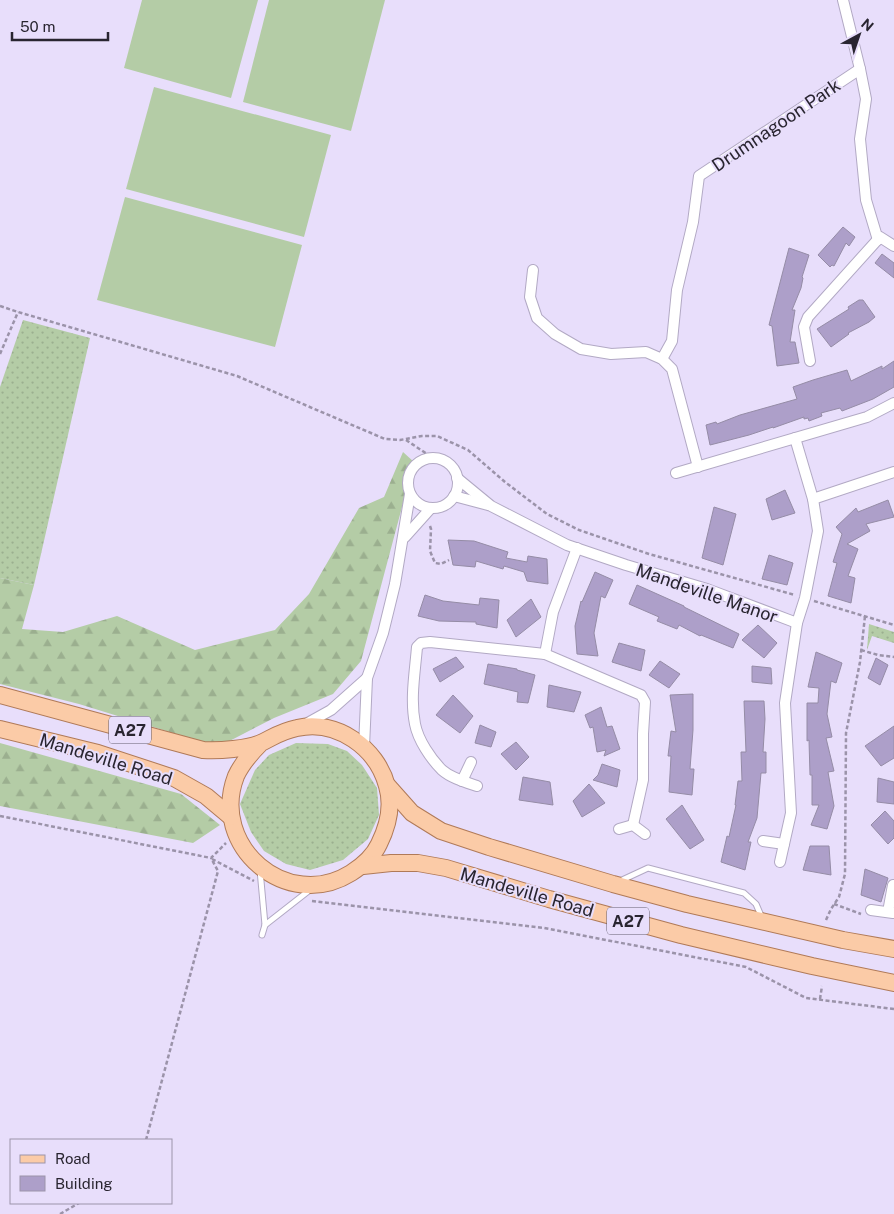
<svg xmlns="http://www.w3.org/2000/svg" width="894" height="1214" font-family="'Public Sans',sans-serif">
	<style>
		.grass { fill: url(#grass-dots) }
		.forest { fill: url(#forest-firs) }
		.garden { fill: #b4cca6 }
		.building { fill: #ad9fc9; stroke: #958ca6 }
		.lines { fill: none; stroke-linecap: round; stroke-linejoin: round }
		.lane-casing { stroke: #b2a9c4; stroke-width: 7 }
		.street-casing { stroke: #b2a9c4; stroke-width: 12 }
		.primary-casing { stroke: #b07a58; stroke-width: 18 }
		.path { stroke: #9b93a9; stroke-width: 2.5; stroke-dasharray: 4 2.5; stroke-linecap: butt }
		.lane { stroke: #fff; stroke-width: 5 }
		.street { stroke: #fff; stroke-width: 10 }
		.primary { stroke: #fbcba7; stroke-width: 16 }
		.labels { text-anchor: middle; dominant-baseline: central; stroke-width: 4; stroke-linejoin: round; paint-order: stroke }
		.shield { fill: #e8defb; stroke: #625c6d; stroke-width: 1 }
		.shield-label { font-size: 16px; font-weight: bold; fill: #292530 }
		.street-label { font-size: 18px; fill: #292530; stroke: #e8defb }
	</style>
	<defs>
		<pattern id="grass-dots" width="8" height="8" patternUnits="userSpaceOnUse" patternTransform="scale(1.25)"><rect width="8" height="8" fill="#b4cca6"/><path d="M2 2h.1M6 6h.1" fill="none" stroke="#9baf8f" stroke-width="1.8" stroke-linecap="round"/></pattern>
		<pattern id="forest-firs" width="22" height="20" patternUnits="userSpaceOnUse" patternTransform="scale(1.25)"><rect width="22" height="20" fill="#b4cca6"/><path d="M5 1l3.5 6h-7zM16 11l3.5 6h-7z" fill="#9baf8f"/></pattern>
	</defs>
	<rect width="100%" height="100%" fill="#e8defb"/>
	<g class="grass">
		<polygon points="23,320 90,338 34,585 0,578 0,387"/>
		<polygon points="869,624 894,632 894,643 872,636 867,650"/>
		<polygon points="296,743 328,744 347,751 362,765 377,788 379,815 368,839 343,860 310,870 286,864 264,851 251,832 240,804 255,770 269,755"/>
	</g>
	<g class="forest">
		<polygon points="403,452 414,462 361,661 333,694 274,718 218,747 79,704 0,684 0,578 34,585 22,629 63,632 117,616 195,650 275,630 309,594 359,508 384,497"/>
		<polygon points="0,743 181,794 220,825 193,843 0,806"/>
	</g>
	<g class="garden">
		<polygon points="142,0 258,0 231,98 124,68"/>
		<polygon points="269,0 385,0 351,131 243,102"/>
		<polygon points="154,87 331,135 304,237 126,189"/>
		<polygon points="125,197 302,245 275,347 97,300"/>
	</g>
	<g class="building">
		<polygon points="843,227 855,237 849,246 846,243 834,266 832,265 830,267 818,255"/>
		<polygon points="789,248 809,255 802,277 803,278 801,288 792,310 795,310 790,342 795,342 799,363 777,366 772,326 769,325"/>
		<polygon points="882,254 894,263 894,278 875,263"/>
		<polygon points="859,300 863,300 875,317 869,322 848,333 849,334 831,347 817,329 849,309 848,307"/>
		<polygon points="894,361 894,387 873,399 842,411 840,408 821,413 822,416 809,421 808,418 804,419 804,417 773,428 773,427 749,435 710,445 706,425 716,422 717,424 740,415 797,399 793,387 813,380 847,370 851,381 882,366 882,369"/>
		<polygon points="785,490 795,513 772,520 766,499"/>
		<polygon points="888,500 894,517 866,524 870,531 847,544 858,549 848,576 855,578 851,603 828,596 837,563 833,562 842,534 836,527 856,508 858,512"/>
		<polygon points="714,507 736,514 723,565 702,558"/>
		<polygon points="448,540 474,541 508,552 506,558 527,562 528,556 547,559 548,584 527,581 524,572 504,566 503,569 476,561 475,567 453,565"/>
		<polygon points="769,555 793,563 787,585 762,579"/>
		<polygon points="595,572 613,580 605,598 601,596 594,633 598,656 577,654 575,626 581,601 582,602"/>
		<polygon points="637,585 684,606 684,607 739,634 733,648 701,635 700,636 679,625 677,629 657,621 659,617 629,604"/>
		<polygon points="425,595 443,601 479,605 480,598 499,600 497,628 476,624 476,622 439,621 418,616"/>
		<polygon points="531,599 541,617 516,637 507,620"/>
		<polygon points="758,625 777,643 764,658 742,640"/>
		<polygon points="619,643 645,650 641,671 612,662"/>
		<polygon points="816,652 842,663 836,683 831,681 827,714 832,737 826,738 834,771 828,772 834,806 827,829 811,825 819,805 812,805 812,775 810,775 809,740 807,741 807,703 818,703 819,688 808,687"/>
		<polygon points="456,657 464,667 440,682 433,669"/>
		<polygon points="876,658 888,665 880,685 868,678"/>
		<polygon points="660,661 680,674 669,688 649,675"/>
		<polygon points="488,664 517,669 517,670 535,675 528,703 517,702 518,692 484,684"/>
		<polygon points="752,666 771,668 772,684 752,682"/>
		<polygon points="549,685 581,692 574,712 547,707"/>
		<polygon points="693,694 693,730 690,769 694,769 692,795 669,792 671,756 668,756 671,731 676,732 670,695"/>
		<polygon points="453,695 473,716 460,733 436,715"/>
		<polygon points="744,701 764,701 765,719 763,752 766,752 766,773 761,773 757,818 748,842 751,842 745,870 721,862 727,836 729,837 736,805 735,805 738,781 742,781 741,752 746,752"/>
		<polygon points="601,707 607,727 612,726 620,749 604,756 606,750 597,752 593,727 590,728 585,715"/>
		<polygon points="480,725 496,732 491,747 475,743"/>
		<polygon points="894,726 894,758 881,766 865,746"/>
		<polygon points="516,742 529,757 516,770 501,754"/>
		<polygon points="602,764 620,770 617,787 593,780 598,775"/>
		<polygon points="523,777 550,782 553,805 519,800"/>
		<polygon points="878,778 894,782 894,804 877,802"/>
		<polygon points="589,784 605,803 582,817 573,801"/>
		<polygon points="682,805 704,840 690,849 666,819"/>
		<polygon points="885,811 894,821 894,838 888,844 871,825"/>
		<polygon points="810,846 829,846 831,875 803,870"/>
		<polygon points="865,869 888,878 881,902 861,895"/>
	</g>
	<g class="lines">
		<g class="lane-casing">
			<g id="lane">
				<polyline points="260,870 265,925 262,935"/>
				<polyline points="620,881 648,868 744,893 756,904 762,918"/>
				<polyline points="265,925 311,889"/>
			</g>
		</g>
		<g class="street-casing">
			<g id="street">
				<polyline points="843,0 860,69"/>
				<polyline points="533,270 530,297 537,318 555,334 581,349 611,354 646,352 662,359 672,369 698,467"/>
				<polyline points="662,359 672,341 677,290 693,222 699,176 860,69 866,99 860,139 866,200 878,240"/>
				<polyline points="810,361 804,327 808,317 880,237 894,246"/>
				<circle cx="433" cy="483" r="25"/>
				<polyline points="676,473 867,417 894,403"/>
				<polyline points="457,478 491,506 567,545 626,565 707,589 797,623"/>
				<polyline points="454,496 488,505"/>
				<polyline points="813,499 894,472"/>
				<polyline points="405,537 431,508"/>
				<polyline points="545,654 553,612 577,548"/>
				<polyline points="304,725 331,710 367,678"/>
				<polyline points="364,747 367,678 383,633 395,584 410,494"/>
				<polyline points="462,781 471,762"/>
				<path d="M 477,786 C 465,782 451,778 442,770 C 431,759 418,740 415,724 C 410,699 415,672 417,647 L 421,643 L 430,642 L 545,654 L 641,695 L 645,702 L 643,734 L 643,780 L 633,825"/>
				<polyline points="619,829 633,825 645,834"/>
				<polyline points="763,841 784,844"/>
				<polyline points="780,862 791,813 785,703 797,623 805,598 818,531 813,499 795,438"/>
				<polyline points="871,910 893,913"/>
				<polyline points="888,912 893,885"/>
			</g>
		</g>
		<g class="primary-casing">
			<g id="primary">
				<path d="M 0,695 L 203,750 C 218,751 249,749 263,742 C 275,736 282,731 297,728 C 337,719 377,748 387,786 C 393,806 388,826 379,844 C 373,857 362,866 351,873 C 287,913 209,846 236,776 C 242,763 251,753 261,743"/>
				<polyline points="0,729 98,753 174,778 206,796 231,817"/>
				<polyline points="388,786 412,813 441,831 489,847 613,884 687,904 843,940 894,949"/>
				<polyline points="363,866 391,863 418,863 446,868 549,899 681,935 812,966 894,983"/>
			</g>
		</g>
		<g class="path">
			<polyline points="0,306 18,312 237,376 385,439 400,440 422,436 437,436 468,450 505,482 547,514 579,530 649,554 795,595"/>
			<polyline points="0,354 18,312"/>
			<polyline points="406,440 433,458"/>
			<polyline points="430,526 431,529 430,551 435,563 441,564 449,560"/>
			<polyline points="814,601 894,625"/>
			<polyline points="861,650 878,655 894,657"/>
			<polyline points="0,816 211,858 226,843"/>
			<polyline points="212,859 254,881"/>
			<polyline points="312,901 544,928 746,967 806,998 894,1009"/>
			<polyline points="834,904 861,914"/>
			<polyline points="826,920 831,909 839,897 845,874 846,733 860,662 865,616"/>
			<polyline points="820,999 822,986"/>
			<polyline points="146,1140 218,871 211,858"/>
			<polyline points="60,1214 79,1203"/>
		</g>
		<use href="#lane" class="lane"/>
		<use href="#street" class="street"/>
		<use href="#primary" class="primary"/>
	</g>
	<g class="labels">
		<g class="shield">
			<rect x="109" y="716.5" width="42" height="27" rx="4"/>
			<rect x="607" y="907.5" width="42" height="27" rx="4"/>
		</g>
		<g class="shield-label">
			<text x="130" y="730">A27</text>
			<text x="628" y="921">A27</text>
		</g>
		<g class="street-label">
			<text transform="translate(776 125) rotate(-34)">Drumnagoon Park</text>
			<text transform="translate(707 593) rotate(19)">Mandeville Manor</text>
			<text transform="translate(106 759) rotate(17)">Mandeville Road</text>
			<text transform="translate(527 892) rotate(16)">Mandeville Road</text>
		</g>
	</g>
	<rect x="10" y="1139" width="162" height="65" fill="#e8defb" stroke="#9c94aa"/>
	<rect x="20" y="1155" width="25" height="8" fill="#fbcba7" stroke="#9c94aa"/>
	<text x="55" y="1164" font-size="15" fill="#292530">Road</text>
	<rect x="20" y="1176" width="25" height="15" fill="#ad9fc9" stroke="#9c94aa"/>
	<text x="55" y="1189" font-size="15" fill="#292530">Building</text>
	<g transform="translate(859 35) rotate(40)" stroke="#e8defb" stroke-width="4" paint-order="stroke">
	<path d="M0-4L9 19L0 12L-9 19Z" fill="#292530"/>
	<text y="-8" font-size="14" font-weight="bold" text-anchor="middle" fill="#292530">N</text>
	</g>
	<path d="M12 32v8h96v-8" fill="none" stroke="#292530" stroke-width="2.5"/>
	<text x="20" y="32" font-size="15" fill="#292530" stroke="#e8defb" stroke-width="4" paint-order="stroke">50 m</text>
</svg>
